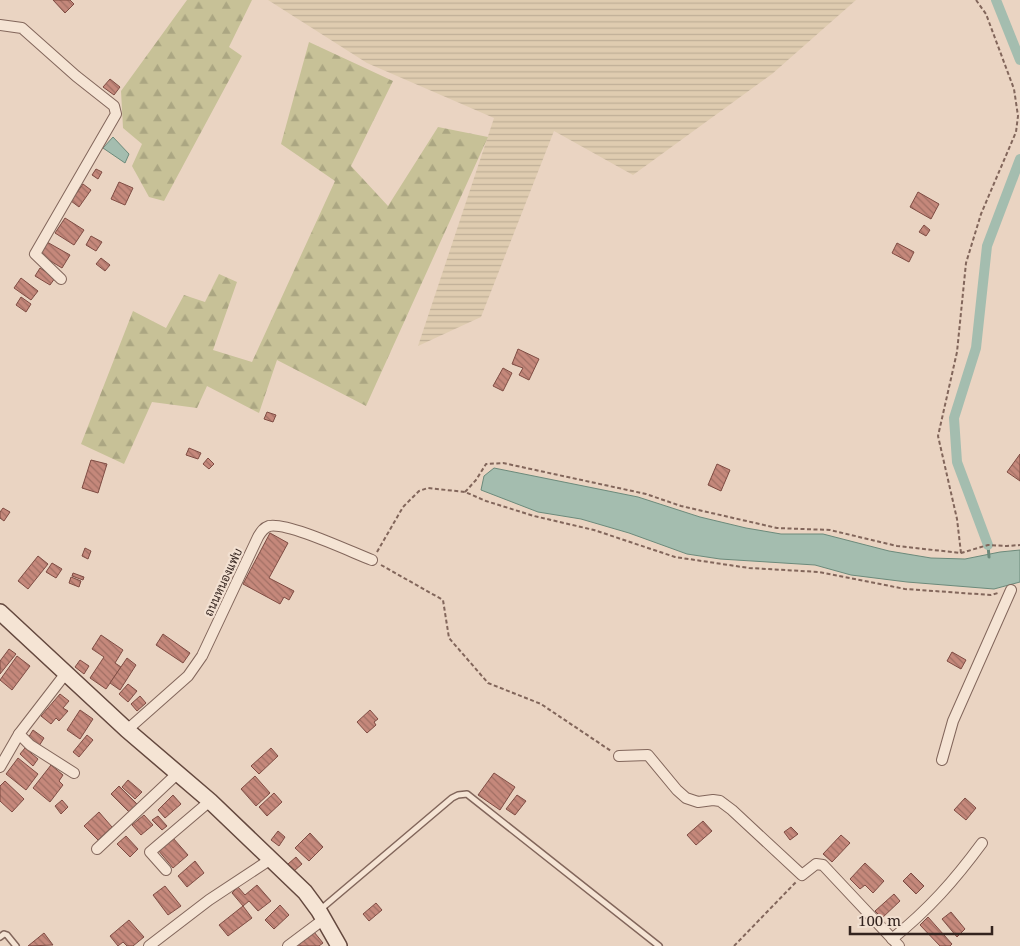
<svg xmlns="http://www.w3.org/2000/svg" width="1020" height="946" font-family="'Noto Serif',Sarabun,serif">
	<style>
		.farmland { fill: url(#farmland-rules) }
		.forest { fill: url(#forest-firs) }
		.water { fill: #a4bdaf; stroke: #6c8a7b }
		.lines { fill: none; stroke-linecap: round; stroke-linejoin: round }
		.stream { stroke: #6c8a7b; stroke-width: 3 }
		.canal { stroke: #a4bdaf; stroke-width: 10 }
		.building { fill: url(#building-back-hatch); stroke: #7f4c43 }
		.lane-casing { stroke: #82665b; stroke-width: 8 }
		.street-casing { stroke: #82665b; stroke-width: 12 }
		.secondary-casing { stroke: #64483e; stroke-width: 18 }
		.path { stroke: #82665b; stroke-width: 2; stroke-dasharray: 4 2.5; stroke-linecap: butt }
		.lane { stroke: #f5e4d4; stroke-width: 5 }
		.street { stroke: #f5e4d4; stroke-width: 10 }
		.secondary { stroke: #f5e4d4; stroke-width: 15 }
		.labels { text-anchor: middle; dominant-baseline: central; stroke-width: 4.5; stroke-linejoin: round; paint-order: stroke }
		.street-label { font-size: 12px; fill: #33231e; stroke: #f2e0d1 }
	</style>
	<defs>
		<pattern id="farmland-rules" width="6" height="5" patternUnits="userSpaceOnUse" patternTransform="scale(1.25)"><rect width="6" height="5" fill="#dfccb0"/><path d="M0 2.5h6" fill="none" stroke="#c0af97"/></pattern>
		<pattern id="forest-firs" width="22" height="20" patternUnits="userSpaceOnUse" patternTransform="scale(1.25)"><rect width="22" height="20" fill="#c7c197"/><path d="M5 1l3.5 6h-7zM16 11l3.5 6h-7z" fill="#aba682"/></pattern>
		<pattern id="building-back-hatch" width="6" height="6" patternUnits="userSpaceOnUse" patternTransform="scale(1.25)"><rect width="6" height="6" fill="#c5887b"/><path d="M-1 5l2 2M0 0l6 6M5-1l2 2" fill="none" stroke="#a16f64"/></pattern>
	</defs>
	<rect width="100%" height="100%" fill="#ead4c2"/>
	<polygon class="farmland" points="268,0 856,0 772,74 633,175 554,131 481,317 418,346 494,118 367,63"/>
	<g class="forest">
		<polygon points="187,0 252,0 229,47 242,56 164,201 149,197 132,166 142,144 123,128 121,91"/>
		<polygon points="309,42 393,81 351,166 388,206 438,127 488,137 366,406 277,360 259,413 207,386 197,408 152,402 124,464 81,444 133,311 166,328 184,295 205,302 219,274 237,282 213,350 252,362 335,181 281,144"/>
	</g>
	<g class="water">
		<polygon points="113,137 129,154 125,163 103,148"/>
		<polygon points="494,468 638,497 700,517 746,528 781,534 823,534 889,551 931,558 965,559 1000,552 1020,550 1020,582 994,589 907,582 851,575 815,565 720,559 687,554 629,533 581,519 538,512 481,490 484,476"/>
	</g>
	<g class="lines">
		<polyline class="stream" points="988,545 989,557"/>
		<g class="canal">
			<polyline points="996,0 1020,60"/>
			<polyline points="988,545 957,462 954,418 976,348 987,246 1020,159"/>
		</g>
	</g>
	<g class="building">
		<polygon points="53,0 70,0 74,4 65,13"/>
		<polygon points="110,79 120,87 114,95 103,87"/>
		<polygon points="96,169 102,172 98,179 92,175"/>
		<polygon points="119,182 133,188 125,205 111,199"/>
		<polygon points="83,184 91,190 79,207 71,201"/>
		<polygon points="918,192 939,204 931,219 910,207"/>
		<polygon points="65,218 84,230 74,245 55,233"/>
		<polygon points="924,225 930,230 926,236 919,232"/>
		<polygon points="91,236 102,242 96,251 86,245"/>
		<polygon points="47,242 70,255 62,268 39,254"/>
		<polygon points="897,243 914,252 909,262 892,253"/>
		<polygon points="101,258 110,265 105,271 96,264"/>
		<polygon points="40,268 55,278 50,285 35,276"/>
		<polygon points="21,278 38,291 31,300 14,288"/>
		<polygon points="21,297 31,304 26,312 16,305"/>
		<polygon points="518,349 539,359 529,380 519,375 523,368 512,364"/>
		<polygon points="503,368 512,373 503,391 493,386"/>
		<polygon points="267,412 276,415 273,422 264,419"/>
		<polygon points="189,448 201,453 198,459 186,455"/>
		<polygon points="1020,454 1020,481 1007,472"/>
		<polygon points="208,458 214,464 209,469 203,464"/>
		<polygon points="91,460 107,464 98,493 82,488"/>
		<polygon points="717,464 730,470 721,491 708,485"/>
		<polygon points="3,508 10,512 4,521 0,518 0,512"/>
		<polygon points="270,533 288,543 269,578 294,591 289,600 284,597 280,604 243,584"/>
		<polygon points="85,548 91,551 88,559 82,556"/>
		<polygon points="38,556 48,564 28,589 18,581"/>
		<polygon points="52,563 62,569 56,578 46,572"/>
		<polygon points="73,573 84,577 83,580 72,576"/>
		<polygon points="71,577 81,581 79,587 69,583"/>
		<polygon points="163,634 190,653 183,663 156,645"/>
		<polygon points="101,635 123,650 115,663 121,667 106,689 90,678 104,657 92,649"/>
		<polygon points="9,649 16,654 0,674 0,661"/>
		<polygon points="952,652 966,660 961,669 947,661"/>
		<polygon points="17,656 30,666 12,690 0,680"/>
		<polygon points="127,658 136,665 120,690 110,683"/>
		<polygon points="80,660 89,666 84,674 75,667"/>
		<polygon points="128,684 137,691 128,702 119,694"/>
		<polygon points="60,694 69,701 63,708 68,711 59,721 56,718 51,724 41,716"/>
		<polygon points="140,696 146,703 137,711 131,704"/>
		<polygon points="80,710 93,719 80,739 67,730"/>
		<polygon points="370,710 378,719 374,722 376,725 367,733 357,722"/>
		<polygon points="33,730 44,738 39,746 28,738"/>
		<polygon points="87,735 93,740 79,757 73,752"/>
		<polygon points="25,748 38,759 33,766 20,754"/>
		<polygon points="271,748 278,756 259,774 251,766"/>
		<polygon points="18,758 38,774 26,790 6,774"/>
		<polygon points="51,765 63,775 59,781 63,785 50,802 33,788"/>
		<polygon points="494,773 515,787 500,810 478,795"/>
		<polygon points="255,776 270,793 256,806 241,789"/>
		<polygon points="128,780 142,792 135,799 122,787"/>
		<polygon points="5,781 24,799 12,812 0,801 0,786"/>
		<polygon points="119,786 137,804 129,812 111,794"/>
		<polygon points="274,793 282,802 267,816 259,807"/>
		<polygon points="173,795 181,804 165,818 158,810"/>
		<polygon points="517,795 526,801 515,815 506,809"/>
		<polygon points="965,798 976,808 966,820 954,810"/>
		<polygon points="62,800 68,807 61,814 55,806"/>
		<polygon points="99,812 112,827 98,840 84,826"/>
		<polygon points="144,815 153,825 141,835 132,825"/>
		<polygon points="158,816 167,826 162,830 152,820"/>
		<polygon points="703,821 712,831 696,845 687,835"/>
		<polygon points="791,827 798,834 790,840 784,832"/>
		<polygon points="278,831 285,837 279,846 271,840"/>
		<polygon points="310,833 323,847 309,861 295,848"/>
		<polygon points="841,835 850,843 832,862 823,854"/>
		<polygon points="126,836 138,849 130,857 117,844"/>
		<polygon points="173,838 188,855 173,868 158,850"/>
		<polygon points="296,857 302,864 294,871 288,864"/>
		<polygon points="195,861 204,873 187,887 178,876"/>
		<polygon points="865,863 884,881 873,893 865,885 860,889 850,879"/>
		<polygon points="911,873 924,886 916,894 903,881"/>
		<polygon points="257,885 271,901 258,911 249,901 243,906 232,893 238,887 245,895"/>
		<polygon points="165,886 181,906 168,915 153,895"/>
		<polygon points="894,894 900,901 882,918 875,911"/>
		<polygon points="376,903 382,910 369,921 363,914"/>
		<polygon points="280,905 289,915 274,929 265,920"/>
		<polygon points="243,906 252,918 228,936 219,925"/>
		<polygon points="951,912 965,929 957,937 942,919"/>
		<polygon points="928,917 952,944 950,946 940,946 920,925"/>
		<polygon points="129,920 144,937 133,946 127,946 123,942 118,946 110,936"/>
		<polygon points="314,932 323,943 319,946 296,946"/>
		<polygon points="44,933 53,945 28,946"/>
	</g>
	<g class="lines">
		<g class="lane-casing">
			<g id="lane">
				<polyline points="321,909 452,798 458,795 467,794 659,946"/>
				<polyline points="0,937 4,934 7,935 16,946"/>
			</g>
		</g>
		<g class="street-casing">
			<g id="street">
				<polyline points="0,25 22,28 76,76 114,106 116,114 35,254 61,279"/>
				<path d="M 127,730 L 188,676 L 202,656 L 258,537 C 261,532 263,528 269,526 C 288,522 351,552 372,560"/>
				<polyline points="19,734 30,745 74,773"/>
				<polyline points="619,756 648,755 677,790 686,798 698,802 713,800 720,801 732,810 802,875 816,864 823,865 899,946"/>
				<polyline points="942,760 953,721 1011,590"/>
				<polyline points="0,767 19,734 66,673"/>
				<polyline points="97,849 178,773"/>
				<polyline points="166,870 150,852 210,801"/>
				<path d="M 892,939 C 929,909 954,881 982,843"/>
				<polyline points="149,946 209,900 271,859"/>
				<polyline points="288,946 324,919"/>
			</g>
		</g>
		<g class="secondary-casing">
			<polyline id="secondary" points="0,612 127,730 210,801 305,892 319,911 339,946"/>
		</g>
		<g class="path">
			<polyline points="465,492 476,480 486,464 503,463 646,494 681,506 777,528 830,530 897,546 961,553 988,545 1007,546 1020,545"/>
			<polyline points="377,552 403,507 419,491 428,488 465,492 486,501 534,516 594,530 675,557 749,568 819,572 905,589 991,595 998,593"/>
			<polyline points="961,553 957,519 938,436 957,352 966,263 981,214 1016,132 1018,116 1014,89 986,14 976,0"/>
			<polyline points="381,565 443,600 449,638 488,683 541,704 611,751"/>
			<polyline points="734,946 796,882"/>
		</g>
		<use href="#lane" class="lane"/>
		<use href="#street" class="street"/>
		<use href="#secondary" class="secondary"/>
	</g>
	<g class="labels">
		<g class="street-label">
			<text transform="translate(223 582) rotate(-65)">ถนนหนองแฟบ</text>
		</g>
	</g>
	<path d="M850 926v8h142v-8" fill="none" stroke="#33231e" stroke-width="2.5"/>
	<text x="858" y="926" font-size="15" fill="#33231e" stroke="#f2e0d1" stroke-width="4" paint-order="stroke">100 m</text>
</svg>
